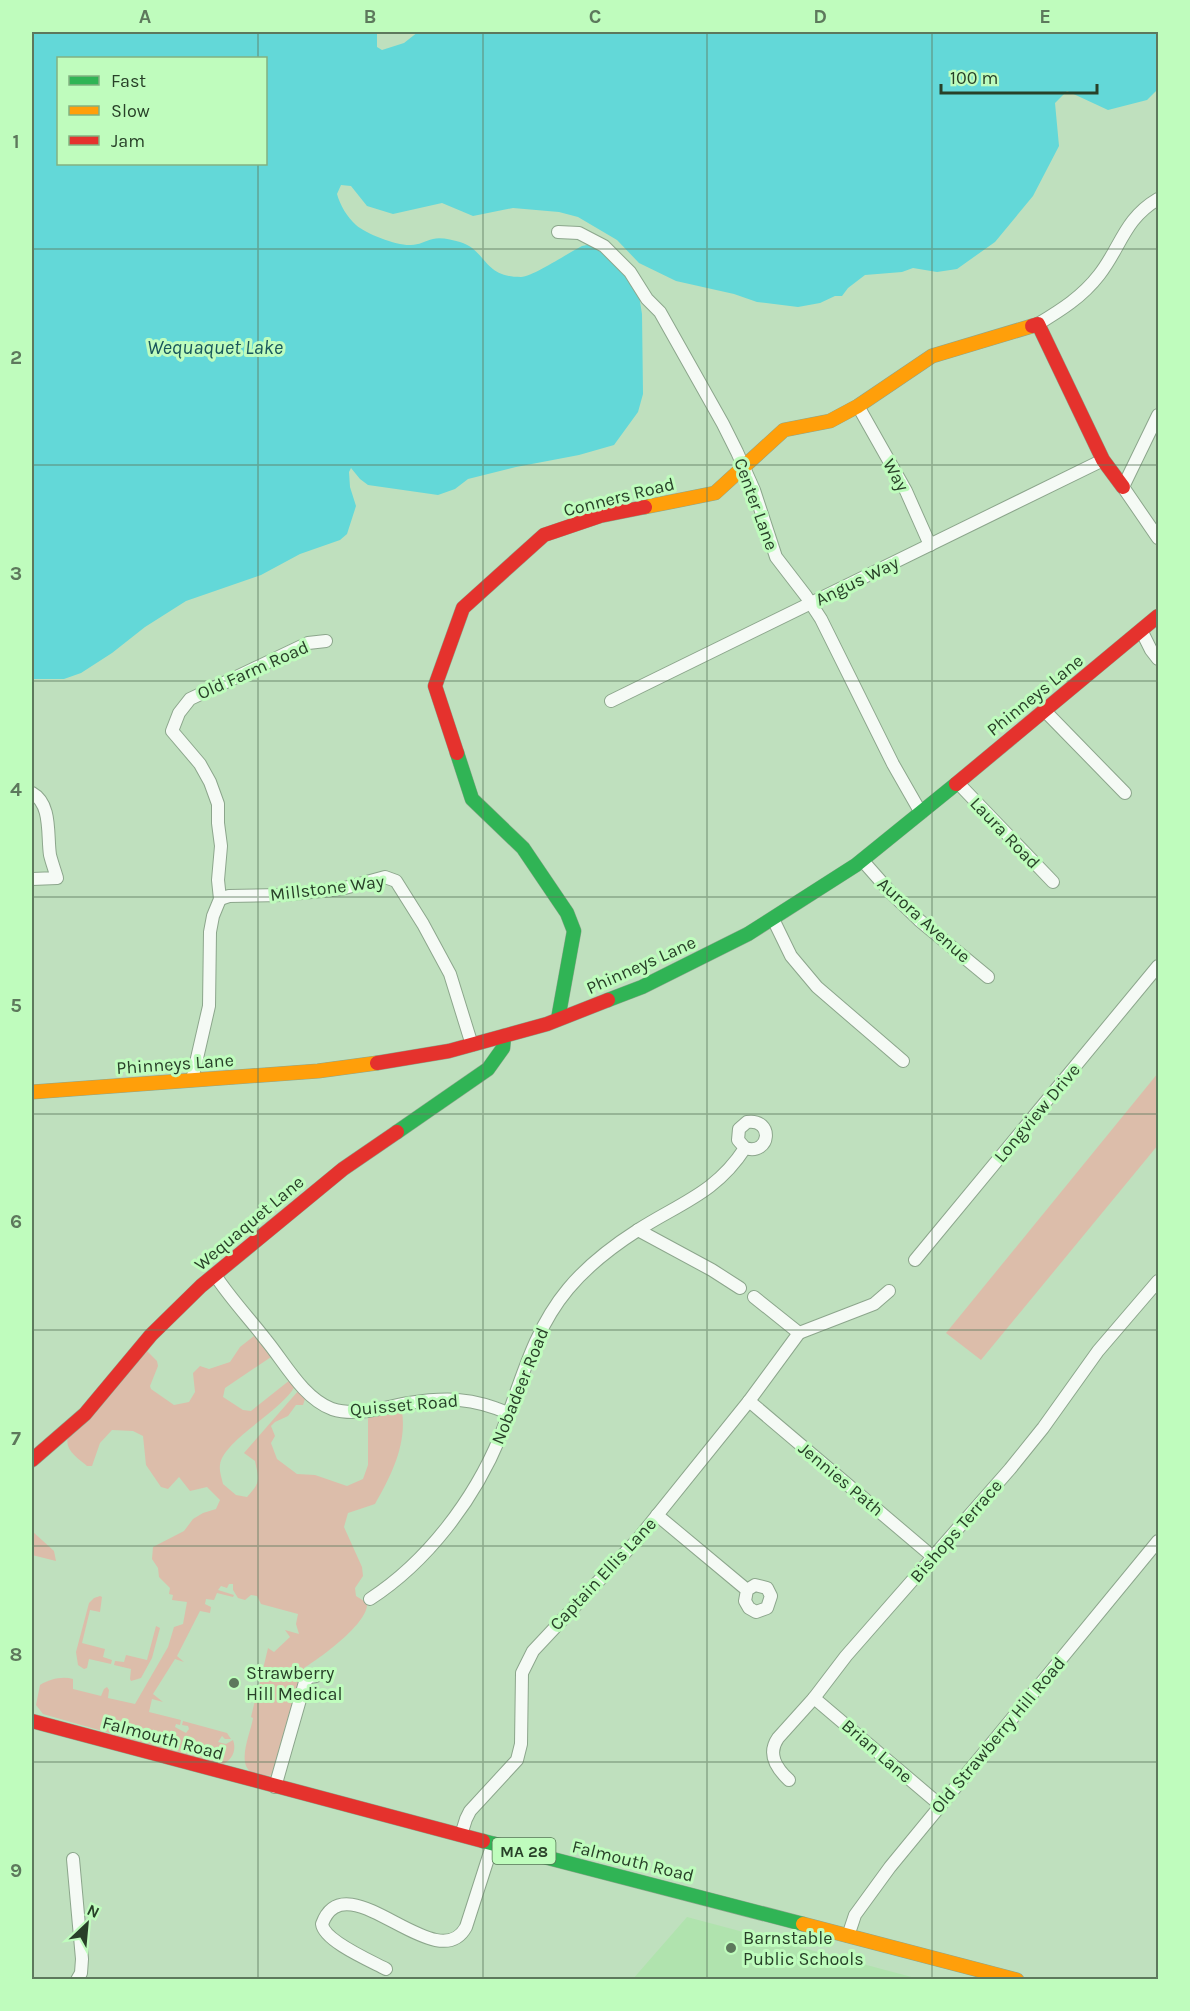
<svg xmlns="http://www.w3.org/2000/svg" width="1190" height="2011" font-family="Karla,sans-serif">
	<style>
		.built { fill: #b0e3ae }
		.green { fill: #dcbdaa }
		.water { fill: #63d8d8; fill-rule: evenodd }
		.lines { fill: none; stroke-linecap: round; stroke-linejoin: round }
		.street-casing { stroke: #8ca68c; stroke-width: 14 }
		.fast-casing { stroke: #8ca68c; stroke-width: 15 }
		.slow-casing { stroke: #8ca68c; stroke-width: 15 }
		.jam-casing { stroke: #8ca68c; stroke-width: 15 }
		.street { stroke: #f5faf5; stroke-width: 12 }
		.fast { stroke: #30b455; stroke-width: 14 }
		.slow { stroke: #ff9f0a; stroke-width: 14 }
		.jam { stroke: #e5322d; stroke-width: 14 }
		.grid { fill: none; stroke: #5d785c; stroke-width: 1.5; stroke-opacity: 0.55 }
		.poi-dot { fill: #5d785c; stroke: #bffcbd; stroke-width: 2 }
		.labels { text-anchor: middle; dominant-baseline: central; stroke-width: 6; stroke-linejoin: round; paint-order: stroke }
		.shield { fill: #bffcbd; stroke: #557855; stroke-width: 1.5 }
		.shield-label { font-size: 16px; font-weight: bold; fill: #284028 }
		.street-label { font-size: 18px; fill: #284028; stroke: #bffcbd }
		.poi-label { font-size: 18px; fill: #284028; stroke: #bffcbd; text-anchor: start }
		.water-label { font-size: 20px; font-style: italic; fill: #18565c; stroke: #bffcbd }
		.neatline { fill: none; stroke: #5d785c; stroke-width: 2 }
		.grid-label { font-size: 20px; text-anchor: middle; font-weight: bold; fill: #5d785c }
	</style>
	<rect width="100%" height="100%" fill="#bfe0be"/>
	<polygon class="built" points="687,1917 919,1979 632,1980"/>
	<g class="green">
		<polygon points="1158,1073 1158,1145 981,1360 946,1333"/>
		<path d="M 254,1336 L 258,1336 L 272,1355 L 271,1357 L 225,1388 L 223,1397 L 243,1410 L 251,1411 L 290,1380 L 295,1386 C 282,1411 223,1440 220,1465 C 219,1471 222,1479 223,1484 L 236,1495 L 247,1497 C 261,1482 259,1480 255,1461 L 244,1453 L 299,1390 L 306,1396 L 303,1405 L 296,1405 L 288,1416 L 275,1422 L 271,1426 L 275,1436 L 271,1443 L 277,1459 L 297,1474 L 315,1475 L 347,1486 L 363,1479 L 368,1465 L 368,1419 L 370,1415 L 402,1411 C 407,1445 391,1476 375,1504 L 348,1513 L 344,1527 L 362,1567 L 363,1576 L 355,1588 L 356,1596 L 367,1603 C 369,1623 320,1658 304,1668 L 307,1676 L 274,1775 C 267,1776 262,1776 255,1774 C 234,1767 251,1733 253,1718 L 251,1717 L 256,1696 L 259,1696 L 262,1687 L 259,1686 L 268,1648 L 274,1652 L 290,1637 L 285,1630 L 299,1634 L 296,1624 L 298,1614 L 261,1604 L 257,1596 L 251,1595 L 245,1600 L 238,1598 L 233,1590 L 233,1584 L 229,1584 L 227,1588 L 221,1586 L 218,1590 L 234,1595 L 233,1597 L 217,1593 L 214,1600 L 206,1599 L 205,1604 L 211,1607 L 210,1613 L 200,1611 L 177,1656 L 184,1662 L 175,1659 L 153,1694 L 163,1702 L 152,1699 L 149,1712 L 181,1720 L 180,1725 L 176,1724 L 175,1727 L 186,1733 L 189,1729 L 188,1726 L 182,1725 L 183,1721 L 227,1733 L 231,1739 L 225,1739 L 222,1736 L 218,1742 L 226,1744 L 233,1740 C 237,1750 232,1761 221,1765 L 43,1714 L 36,1705 L 40,1685 C 50,1679 62,1676 73,1679 L 73,1689 L 101,1696 L 104,1689 L 107,1687 L 109,1690 L 108,1698 L 135,1704 L 168,1647 L 174,1627 L 183,1624 L 187,1602 L 172,1600 L 173,1595 L 169,1594 L 170,1588 L 159,1577 L 158,1568 L 152,1559 L 153,1547 L 184,1531 L 193,1519 L 203,1513 L 216,1509 L 220,1500 L 207,1487 L 190,1491 L 179,1477 L 168,1489 L 161,1487 L 146,1465 L 143,1436 L 133,1431 L 112,1430 L 100,1443 L 92,1466 L 87,1466 C 78,1458 64,1450 68,1437 L 145,1349 L 157,1361 L 158,1366 L 150,1386 L 151,1389 L 174,1405 L 189,1402 L 195,1392 L 193,1373 L 200,1366 L 209,1369 L 230,1362 L 240,1347 Z"/>
		<polygon points="32,1531 54,1551 56,1561 32,1555"/>
		<polygon points="100,1596 102,1597 100,1612 90,1610 82,1643 105,1649 103,1657 112,1660 111,1664 89,1659 87,1668 84,1669 78,1665 76,1652 89,1603 94,1598"/>
		<polygon points="156,1626 160,1628 152,1658 141,1678 131,1681 130,1679 131,1669 114,1665 115,1661 124,1662 126,1655 147,1660"/>
	</g>
	<path class="water" d="M 32,32 L 377,32 L 377,47 L 382,50 L 404,43 L 418,32 L 1158,32 L 1158,89 L 1147,100 L 1108,110 L 1067,91 L 1055,103 L 1059,146 L 1033,196 L 995,242 L 957,269 L 937,272 L 913,268 L 902,272 L 865,275 L 848,288 L 842,296 L 835,296 L 820,303 L 798,307 L 757,302 L 734,294 L 676,281 L 639,263 L 617,240 L 578,217 L 559,212 L 513,208 L 473,216 L 442,203 L 393,214 L 367,206 L 351,186 L 341,185 L 337,194 C 340,205 347,217 356,225 C 366,234 398,246 411,245 C 419,245 425,241 433,239 C 441,237 452,240 460,242 C 488,251 482,277 521,277 C 534,276 568,253 582,246 L 592,244 L 607,254 L 638,289 L 642,314 L 643,394 L 638,412 L 614,445 L 579,455 L 516,467 L 468,479 L 455,489 L 438,495 L 368,485 L 360,479 L 351,468 L 349,472 L 350,487 L 356,506 L 347,534 L 340,540 L 300,554 L 261,575 L 186,601 L 145,627 L 112,653 L 81,673 L 64,679 L 32,679 ZM 58,58 L 266,58 L 266,164 L 58,164 Z"/>
	<g class="lines">
		<g class="street-casing">
			<g id="street">
				<polyline points="558,232 579,233 604,246 630,272 647,299 660,312 723,424 737,452 754,490 776,557 806,596 821,619 893,764 921,813"/>
				<path d="M 1038,324 C 1061,310 1082,297 1099,275 C 1121,247 1124,219 1158,199"/>
				<polyline points="858,406 906,491 930,545"/>
				<polyline points="1158,415 1123,487 1158,538"/>
				<polyline points="1141,630 1151,650 1158,659"/>
				<polyline points="611,701 1103,460"/>
				<polyline points="1044,710 1125,793"/>
				<polyline points="958,783 1053,882"/>
				<path d="M 32,793 C 52,804 47,835 50,855 C 52,863 55,871 57,878 L 32,879"/>
				<polyline points="862,860 892,894 919,920 988,977"/>
				<polyline points="220,899 229,896 282,895 341,889 385,877 396,881 423,924 450,974 472,1045"/>
				<polyline points="773,919 791,956 817,987 903,1061"/>
				<polyline points="192,1080 209,1006 210,932 213,916 220,899 218,880 221,846 218,823 218,804 210,782 200,764 172,731 179,713 190,699 308,643 326,641"/>
				<polyline points="638,1230 712,1270 740,1288"/>
				<polyline points="915,1260 1158,966"/>
				<path d="M 215,1275 C 230,1298 249,1318 266,1340 C 285,1363 303,1398 332,1409 C 357,1417 385,1407 409,1403 C 447,1397 473,1398 508,1413"/>
				<polyline points="754,1297 799,1333"/>
				<polyline points="799,1333 874,1304 889,1291"/>
				<polyline points="749,1401 933,1557"/>
				<polyline points="657,1515 747,1590 755,1585 767,1588 771,1596 767,1608 756,1612 749,1608 745,1601 747,1590"/>
				<path d="M 370,1599 C 427,1562 474,1500 500,1437 C 520,1386 532,1332 568,1289 C 587,1266 613,1246 638,1230 C 680,1203 716,1193 745,1148 C 771,1156 774,1118 747,1122 L 739,1129 L 738,1140 L 745,1148"/>
				<polyline points="814,1698 940,1805"/>
				<path d="M 789,1780 C 776,1768 767,1754 778,1738 L 814,1698 L 846,1656 L 1010,1469 L 1043,1428 L 1098,1351 L 1158,1281"/>
				<polyline points="275,1787 305,1682 309,1677 316,1676"/>
				<polyline points="461,1835 466,1819 470,1811 517,1760 521,1744 522,1673 533,1651 638,1539 749,1401 799,1333"/>
				<polyline points="73,1859 82,1959 81,1973 77,1980"/>
				<polyline points="848,1936 855,1915 890,1867 1158,1541"/>
				<path d="M 386,1969 C 371,1961 324,1941 322,1924 C 346,1859 437,1980 466,1927 L 493,1843"/>
			</g>
		</g>
		<g class="fast-casing">
			<g id="fast">
				<polyline points="457,753 472,799 523,848 567,913 574,931 558,1019"/>
				<polyline points="608,1000 642,987 748,934 856,865 956,784"/>
				<polyline points="397,1132 488,1069 503,1048 504,1036"/>
				<polyline points="483,1841 803,1924"/>
			</g>
		</g>
		<g class="slow-casing">
			<g id="slow">
				<polyline points="645,507 715,493 784,430 830,421 858,406 932,356 1032,326"/>
				<polyline points="32,1092 318,1071 377,1063"/>
				<polyline points="803,1924 1017,1980"/>
			</g>
		</g>
		<g class="jam-casing">
			<g id="jam">
				<polyline points="1032,326 1038,324 1103,460 1123,487"/>
				<polyline points="457,753 435,686 463,608 544,535 600,516 645,507"/>
				<polyline points="956,784 1158,616"/>
				<polyline points="377,1063 449,1051 547,1024 608,1000"/>
				<polyline points="32,1460 85,1414 151,1335 201,1286 343,1169 397,1132"/>
				<polyline points="32,1721 483,1841"/>
			</g>
		</g>
		<use href="#street" class="street"/>
		<use href="#fast" class="fast"/>
		<use href="#slow" class="slow"/>
		<use href="#jam" class="jam"/>
	</g>
	<path class="grid" d="M 258,32 L 258,58M 483,32 L 483,1980M 707,32 L 707,1980M 932,32 L 932,1980M 258,164 L 258,1980M 32,249 L 1158,249M 32,465 L 1158,465M 32,681 L 1158,681M 32,897 L 1158,897M 32,1114 L 1158,1114M 32,1330 L 1158,1330M 32,1546 L 1158,1546M 32,1762 L 1158,1762"/>
	<g class="poi-dot">
		<circle cx="234" cy="1683" r="6"/>
		<circle cx="731" cy="1948" r="6"/>
	</g>
	<g class="labels">
		<rect class="shield" x="492.5" y="1838" width="63" height="26" rx="4.5"/>
		<g class="shield-label">
			<text x="524" y="1851">MA 28</text>
		</g>
		<g class="street-label">
			<text transform="translate(896 475) rotate(61)">Way</text>
			<text transform="translate(619 497) rotate(-14)">Conners Road</text>
			<text transform="translate(756 504) rotate(70)">Center Lane</text>
			<text transform="translate(857 581) rotate(-26)">Angus Way</text>
			<text transform="translate(253 670) rotate(-24)">Old Farm Road</text>
			<text transform="translate(1035 695) rotate(-39)">Phinneys Lane</text>
			<text transform="translate(1005 833) rotate(46)">Laura Road</text>
			<text transform="translate(327 888) rotate(-7)">Millstone Way</text>
			<text transform="translate(924 920) rotate(42)">Aurora Avenue</text>
			<text transform="translate(641 965) rotate(-24)">Phinneys Lane</text>
			<text transform="translate(175 1064) rotate(-4)">Phinneys Lane</text>
			<text transform="translate(1037 1113) rotate(-50)">Longview Drive</text>
			<text transform="translate(249 1223) rotate(-40)">Wequaquet Lane</text>
			<text transform="translate(520 1386) rotate(-68)">Nobadeer Road</text>
			<text transform="translate(404 1405) rotate(-5)">Quisset Road</text>
			<text transform="translate(841 1479) rotate(40)">Jennies Path</text>
			<text transform="translate(956 1531) rotate(-49)">Bishops Terrace</text>
			<text transform="translate(603 1574) rotate(-47)">Captain Ellis Lane</text>
			<text transform="translate(998 1735) rotate(-50)">Old Strawberry Hill Road</text>
			<text transform="translate(163 1738) rotate(15)">Falmouth Road</text>
			<text transform="translate(877 1751) rotate(41)">Brian Lane</text>
			<text transform="translate(633 1861) rotate(14)">Falmouth Road</text>
		</g>
		<g class="poi-label">
			<text x="246" y="1673">Strawberry<tspan x="246" dy="21">Hill Medical</tspan></text>
			<text x="743" y="1938">Barnstable<tspan x="743" dy="21">Public Schools</tspan></text>
		</g>
		<g class="water-label">
			<text x="215" y="347">Wequaquet Lake</text>
		</g>
	</g>
	<rect width="1190" height="2011" fill="none" stroke="#bffcbd" stroke-width="66"/>
	<rect x="57" y="57" width="210" height="108" fill="#bffcbd" stroke="#83b181" stroke-width="1.5"/>
	<rect x="69" y="76" width="30" height="9" fill="#30b455" stroke="#83b181" stroke-width="1.5"/>
	<text x="111" y="87" font-size="18" fill="#284028">Fast</text>
	<rect x="69" y="106" width="30" height="9" fill="#ff9f0a" stroke="#83b181" stroke-width="1.5"/>
	<text x="111" y="117" font-size="18" fill="#284028">Slow</text>
	<rect x="69" y="136" width="30" height="9" fill="#e5322d" stroke="#83b181" stroke-width="1.5"/>
	<text x="111" y="147" font-size="18" fill="#284028">Jam</text>
	<g transform="translate(87 1924) rotate(26)" stroke="#bffcbd" stroke-width="4.5" paint-order="stroke">
	<path d="M0-4.5L10 22L0 15L-10 22Z" fill="#284028"/>
	<text y="-9" font-size="16" font-weight="bold" text-anchor="middle" fill="#284028">N</text>
	</g>
	<path d="M941 84v9h156v-9" fill="none" stroke="#284028" stroke-width="3"/>
	<text x="950" y="84" font-size="18" fill="#284028" stroke="#bffcbd" stroke-width="4.5" paint-order="stroke">100 m</text>
	<rect x="33" y="33" width="1124" height="1945" class="neatline"/>
	<g class="grid-label">
		<text x="145" y="23">A</text>
		<text x="370" y="23">B</text>
		<text x="595" y="23">C</text>
		<text x="820" y="23">D</text>
		<text x="1045" y="23">E</text>
		<text x="16" y="148">1</text>
		<text x="16" y="364">2</text>
		<text x="16" y="580">3</text>
		<text x="16" y="796">4</text>
		<text x="16" y="1012">5</text>
		<text x="16" y="1228">6</text>
		<text x="16" y="1445">7</text>
		<text x="16" y="1661">8</text>
		<text x="16" y="1877">9</text>
	</g>
</svg>
